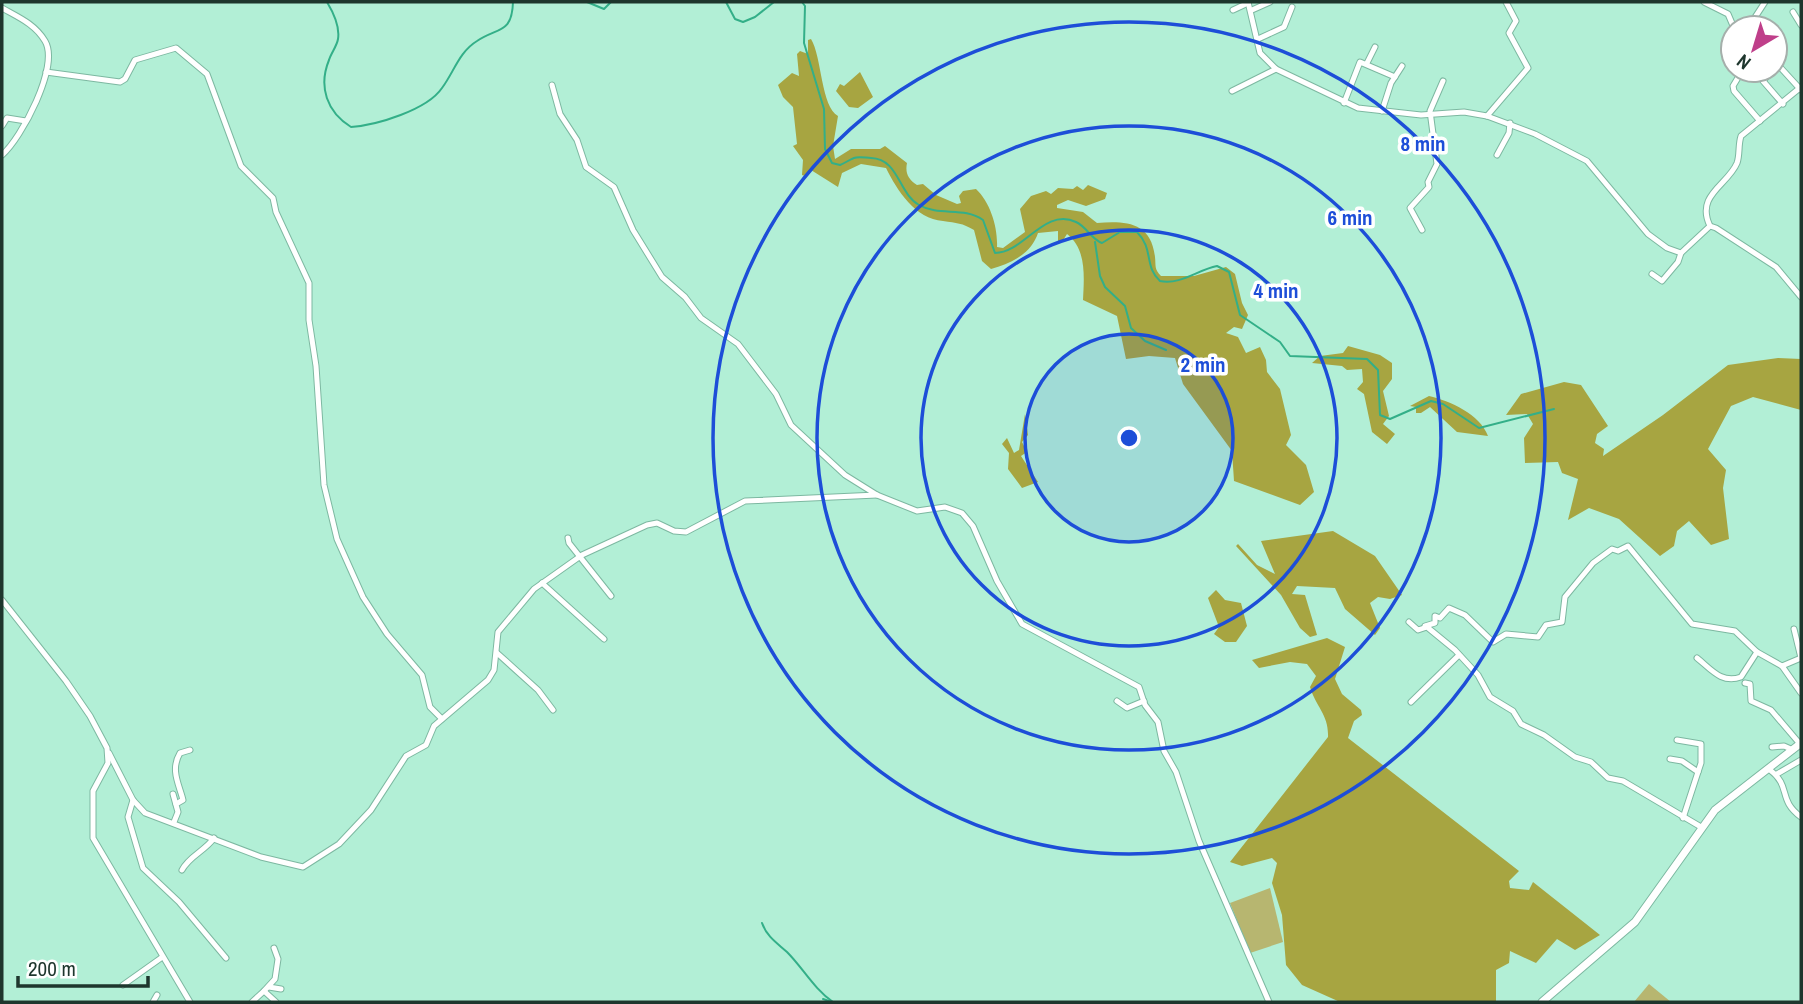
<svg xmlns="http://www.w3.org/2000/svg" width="1803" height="1004" font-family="'Archivo Narrow',sans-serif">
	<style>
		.green { fill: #b7b670 }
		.forest { fill: #a7a541 }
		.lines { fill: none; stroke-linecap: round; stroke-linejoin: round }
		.stream { stroke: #33af88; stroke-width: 2 }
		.street-casing { stroke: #7db8a1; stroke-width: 7 }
		.secondary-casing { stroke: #7db8a1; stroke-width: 9 }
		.street { stroke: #fff; stroke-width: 5 }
		.secondary { stroke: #fff; stroke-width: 7 }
		.ring { fill: none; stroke: #1d4ed8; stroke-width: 3.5 }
		.centre { fill: #1d4ed8; stroke: #fff; stroke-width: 3.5 }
		.ring-label { font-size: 21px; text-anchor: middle; font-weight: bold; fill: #1d4ed8; stroke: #fff; stroke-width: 7; stroke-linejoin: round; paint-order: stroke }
	</style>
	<rect width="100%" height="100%" fill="#b2efd6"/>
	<g class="green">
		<polygon points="1270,888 1283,942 1250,953 1230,903"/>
		<polygon points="1649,984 1671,1002 1634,1002"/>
	</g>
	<g class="forest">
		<path d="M 811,39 C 822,57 821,107 838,116 L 833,146 L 835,159 L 851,149 L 880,149 L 885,146 L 907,163 C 905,173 908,179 917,185 L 923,184 L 936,195 L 957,204 L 961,203 L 959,196 L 963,191 L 976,189 C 990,202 998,227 997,247 L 1003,248 L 1025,232 L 1020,209 L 1031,196 L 1046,191 L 1051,194 L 1058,188 L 1073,189 L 1077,186 L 1083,190 L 1088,185 L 1107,193 L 1105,199 L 1086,206 L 1068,200 L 1057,205 L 1057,208 L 1083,212 L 1097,223 C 1124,221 1151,221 1155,257 C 1156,266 1154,269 1161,276 L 1194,276 L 1226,267 L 1235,274 L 1242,303 L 1248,315 L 1242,329 L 1234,327 L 1226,333 L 1238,337 L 1246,353 L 1260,347 L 1266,360 L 1267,372 L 1280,389 L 1291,435 L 1286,445 L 1306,465 L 1314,492 L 1300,505 L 1234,481 L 1232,451 L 1183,384 L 1175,358 L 1149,356 L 1126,359 L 1117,316 L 1083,300 C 1084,278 1087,249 1067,234 L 1062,242 L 1058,242 L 1058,231 L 1038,233 C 1031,254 1012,263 991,269 L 982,261 L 974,230 C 962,223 957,223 943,221 C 915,219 897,190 886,168 L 861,164 L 842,173 L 838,187 L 811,170 L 805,176 L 802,175 L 803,160 L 793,146 L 797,144 L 793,107 L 783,97 L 778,85 L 792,73 L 799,76 L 797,54 L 800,51 L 808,54 L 808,40 Z"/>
		<polygon points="860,72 873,97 858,108 849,107 836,91 840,84 844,86"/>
		<polygon points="1348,346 1380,355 1392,363 1392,379 1383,391 1389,416 1383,424 1395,434 1387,444 1372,432 1364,394 1357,389 1363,382 1362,369 1347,370 1342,366 1312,363 1320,356 1343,353"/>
		<polygon points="1778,358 1801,359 1801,410 1753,397 1731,406 1708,449 1726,470 1723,488 1729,539 1711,545 1689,521 1677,531 1674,546 1660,556 1619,519 1589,508 1568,520 1578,479 1562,473 1558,462 1525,463 1524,438 1533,424 1527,414 1506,415 1521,394 1564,382 1581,385 1608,426 1597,434 1595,443 1604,449 1603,456 1663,415 1728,365"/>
		<path d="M 1429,396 C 1450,401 1480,414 1488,436 L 1457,432 L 1430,407 L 1421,413 L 1416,413 L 1416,407 L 1410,406 Z"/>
		<polygon points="1025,414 1028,435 1022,442 1027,452 1021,456 1038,482 1022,488 1008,469 1009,453 1002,444 1007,438 1014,453 1019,450"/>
		<polygon points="1333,531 1375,556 1402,595 1390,599 1378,597 1370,603 1380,628 1375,635 1345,609 1335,588 1297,586 1292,594 1305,595 1317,635 1310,637 1300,628 1281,595 1236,546 1238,544 1257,565 1275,574 1261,541"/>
		<polygon points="1216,590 1225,600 1241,603 1247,626 1236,642 1225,642 1214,634 1219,627 1208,598"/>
		<path d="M 1327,638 L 1345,647 L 1335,679 L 1342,694 L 1361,710 L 1362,715 L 1354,721 L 1348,738 L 1519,871 L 1509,881 L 1510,888 L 1529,890 L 1533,882 L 1600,935 L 1575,950 L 1557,939 L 1536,963 L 1510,951 L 1509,963 L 1496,970 L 1496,1002 L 1340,1002 L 1302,985 L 1286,965 L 1282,915 L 1272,883 L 1277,863 L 1272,858 L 1242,866 L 1230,862 L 1328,737 C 1329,715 1316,707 1310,687 L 1316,676 L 1307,664 L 1290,662 L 1259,668 L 1252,660 Z"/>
	</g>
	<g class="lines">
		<g class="stream">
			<path d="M 327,2 C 333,12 340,27 338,39 C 337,46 331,53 329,60 C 318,87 327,112 351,127 C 377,125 427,110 442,88 C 454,72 459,52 477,41 C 498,27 512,34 513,2"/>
			<polyline points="587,2 604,9 611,2"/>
			<polyline points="726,2 735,19 743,22 755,17 774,2"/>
			<path d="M 802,2 L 805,6 L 804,43 L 824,109 L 825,149 L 832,163 L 840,165 C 845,163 849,160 854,158 C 859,156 866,158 871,158 C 899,159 898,193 919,205 C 940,217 963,206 983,220 L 995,253 C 1024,253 1044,207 1076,222 C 1087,227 1091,239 1102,243 L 1120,232 L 1137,232 C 1154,249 1144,267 1160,281 C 1181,285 1197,270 1217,266 L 1229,272 L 1240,315 L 1280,342 L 1290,356 L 1367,359 L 1378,370 L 1380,415 L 1390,419 L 1431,401 L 1443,404 L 1479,428 L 1554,409"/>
			<polyline points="1095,242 1100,276 1105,287 1125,306 1131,328 1145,341 1166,350"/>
			<path d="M 762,923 C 767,937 777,943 787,952 C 803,968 814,989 833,1002"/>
			<polyline points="823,999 832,1002"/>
		</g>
		<g class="street-casing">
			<g id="street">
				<polyline points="1248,2 1260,53 1276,69 1358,108 1421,115 1464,112 1487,116 1535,134 1587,161 1648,234 1667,248 1681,253 1710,226 1716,228 1776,267 1801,297"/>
				<polyline points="1704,2 1728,14 1734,28"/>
				<path d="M 2,8 C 18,17 35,24 45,41 C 60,66 21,139 2,155"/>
				<polyline points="1233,10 1248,3"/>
				<polyline points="1252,10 1270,2"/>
				<polyline points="1793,12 1801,25"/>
				<polyline points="1748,28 1765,2"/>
				<polyline points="1258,39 1284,27 1292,7"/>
				<polyline points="1733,44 1725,53 1733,65"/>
				<polyline points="1367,63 1375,47"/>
				<polyline points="1775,68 1779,66 1801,90"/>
				<polyline points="1737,70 1739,76 1733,86 1734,91 1760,121"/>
				<polyline points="1772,70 1763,81 1783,104"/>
				<polyline points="46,72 120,82 125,79 135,60 176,48 207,74 241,166 273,198 276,212 309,283 309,320 316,366 324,485 337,539 363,597 387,634 422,675 430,707 442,719"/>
				<polyline points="552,85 560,114 577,140 586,167 614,187 633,230 662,277 685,297 701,318 738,344 776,394 791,425 845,475 877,495 917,511 945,507 962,513 973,526 997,581 1022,624 1139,687 1145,705 1158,722 1164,751 1176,772 1199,841 1269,1002"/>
				<polyline points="1232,91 1276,69"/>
				<polyline points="1344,103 1360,62 1395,77"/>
				<polyline points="1382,111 1391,83 1402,66"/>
				<polyline points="1487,116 1528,68 1509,33 1516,21 1506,2"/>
				<polyline points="2,126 7,118 26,121"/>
				<polyline points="1497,155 1509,133 1510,123"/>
				<path d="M 1710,226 C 1695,195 1728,185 1737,163 C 1740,155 1738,145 1741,136 L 1801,87"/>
				<polyline points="1422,230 1410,208 1429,187 1428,182 1437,164 1430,111 1443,81"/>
				<polyline points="1652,274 1662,281 1678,262 1681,253"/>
				<polyline points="568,538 569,543 611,596"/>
				<polyline points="542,583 604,639"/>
				<polyline points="2,600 66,681 90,716 107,748 108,763 93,791 93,838 190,1002"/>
				<polyline points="1409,622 1418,630 1427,627 1455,650 1478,675 1490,697 1513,711 1521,724 1544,735 1575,757 1591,762 1608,778 1623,781 1701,827"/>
				<polyline points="1425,626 1435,623 1435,616 1440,618 1449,608 1465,615 1493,642 1506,634 1538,637 1546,625 1562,622 1565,597 1593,563 1612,549 1618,551 1628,546 1692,624 1735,631 1757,652 1782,666 1801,658"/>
				<polyline points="1794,629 1801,658"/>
				<polyline points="497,653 538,690 553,710"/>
				<path d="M 1697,658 C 1711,669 1721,684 1741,677 L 1757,652"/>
				<polyline points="1782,666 1801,693"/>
				<polyline points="1745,683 1750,684 1751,701 1771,710 1800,744"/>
				<polyline points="1117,701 1127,708 1144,701"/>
				<polyline points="1411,702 1459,655"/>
				<polyline points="1677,740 1701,744 1701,763 1698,772"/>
				<polyline points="1772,747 1784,746 1793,750"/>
				<polyline points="109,753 133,800 145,813 261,857 303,867 339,844 371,810 406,756 426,745 434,726 488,680 494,670 498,632 534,589 582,555 647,525 657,523 674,531 686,532 745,501 877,495"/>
				<polyline points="1670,759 1682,761 1698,772 1683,818"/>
				<path d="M 1770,770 C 1792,787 1777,799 1801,817"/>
				<polyline points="1777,774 1801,760"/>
				<polyline points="173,794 178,812 174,822"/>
				<polyline points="133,800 128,817 143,868 179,902 226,958"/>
				<path d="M 176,804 L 183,800 C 179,784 170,770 180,753 L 190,750"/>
				<path d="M 182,870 C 189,856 205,851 214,838"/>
				<polyline points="123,985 161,958"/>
				<polyline points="269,987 281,989"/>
				<polyline points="264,991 275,979 278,959 274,948"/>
				<polyline points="153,1002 157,995"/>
				<polyline points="252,1002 264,991 276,1002"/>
			</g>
		</g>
		<g class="secondary-casing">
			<polyline id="secondary" points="1542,1002 1635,922 1715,810 1801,743"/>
		</g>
		<use href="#street" class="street"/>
		<use href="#secondary" class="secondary"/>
	</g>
	<circle cx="1129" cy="438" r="104" fill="#1d4ed8" fill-opacity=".12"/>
	<g class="ring">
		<circle cx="1129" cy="438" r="104"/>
		<circle cx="1129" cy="438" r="208"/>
		<circle cx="1129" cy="438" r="312"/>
		<circle cx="1129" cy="438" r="416"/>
	</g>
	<circle cx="1129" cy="438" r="10" class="centre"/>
	<g class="ring-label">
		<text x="1423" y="151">8 min</text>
		<text x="1350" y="225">6 min</text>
		<text x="1276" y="298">4 min</text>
		<text x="1203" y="372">2 min</text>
	</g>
	<rect width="1803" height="1004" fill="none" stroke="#1e362d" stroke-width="7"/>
	<g transform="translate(1754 49) rotate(218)"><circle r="33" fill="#ffffff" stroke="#a5afab" stroke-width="2"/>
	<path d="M0-5L12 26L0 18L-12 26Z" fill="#bf3f8a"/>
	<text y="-10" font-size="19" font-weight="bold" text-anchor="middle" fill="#1e362d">N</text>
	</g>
	<path d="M18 976v10h130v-10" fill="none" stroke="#1e362d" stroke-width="3.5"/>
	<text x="28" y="976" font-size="21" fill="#1e362d" stroke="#ffffff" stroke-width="5" paint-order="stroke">200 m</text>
</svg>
